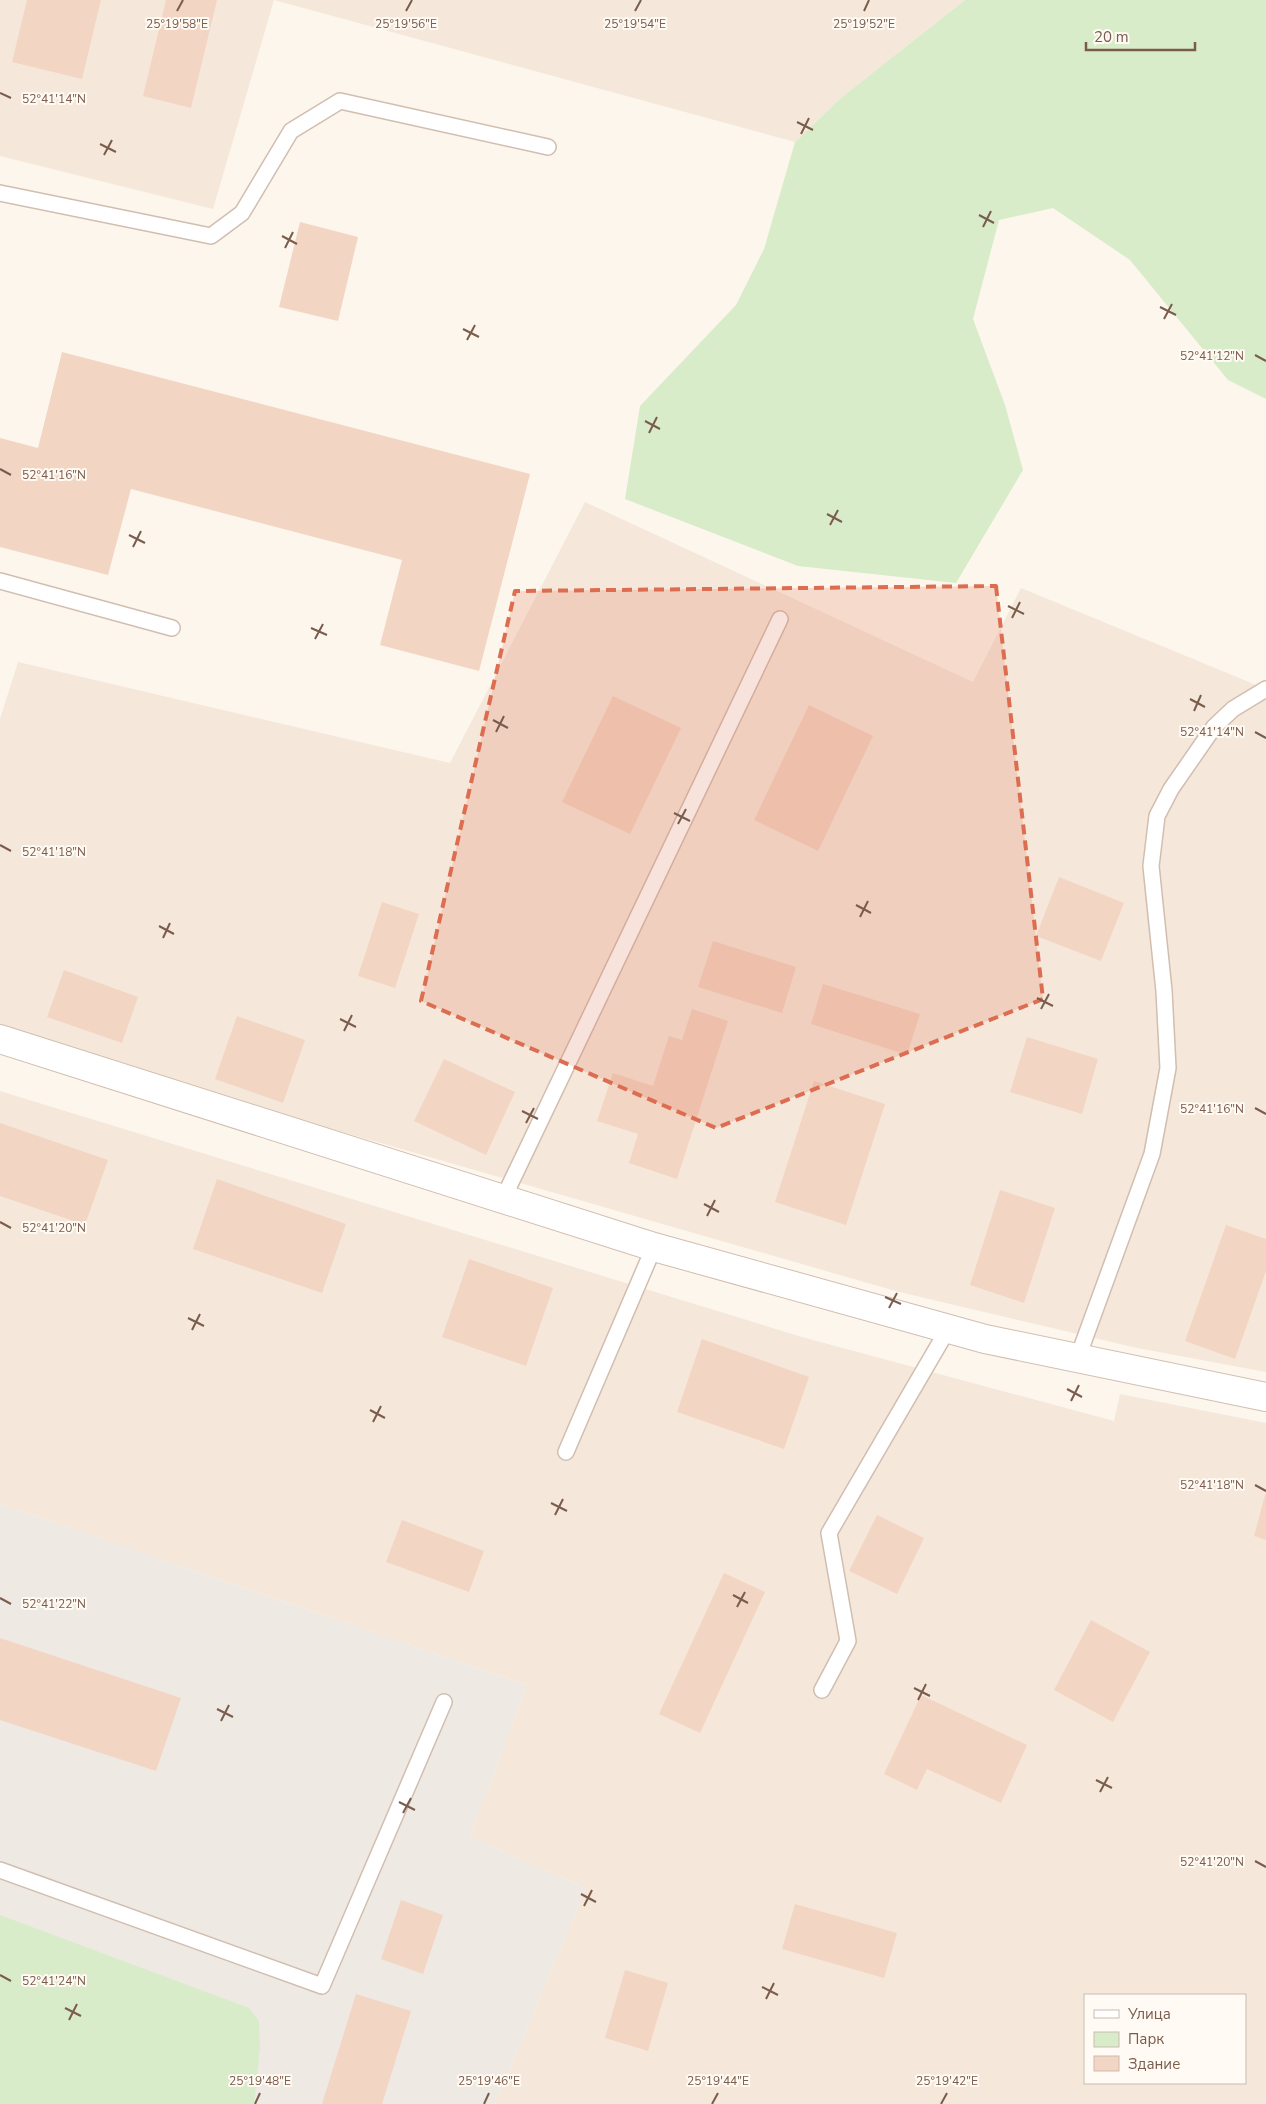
<svg xmlns="http://www.w3.org/2000/svg" width="1266" height="2104" font-family="'Nunito Sans',sans-serif">
	<style>
		.residential { fill: #f5e8da; fill-rule: evenodd }
		.industrial { fill: #efe9e4 }
		.green { fill: #d8ecc9 }
		.building { fill: #f3d5c3 }
		.lines { fill: none; stroke-linecap: round; stroke-linejoin: round }
		.lane-casing { stroke: #d1beb0; stroke-width: 18 }
		.street-casing { stroke: #d1beb0; stroke-width: 30 }
		.lane { stroke: #fff; stroke-width: 15 }
		.street { stroke: #fff; stroke-width: 28 }
		.marked { fill: #dc6d51; fill-opacity: 0.2; stroke: #dc6d51; stroke-width: 4; stroke-dasharray: 10 6; stroke-linejoin: round }
		.ticks { fill: none; stroke: #7a5c4d; stroke-width: 2 }
		.ticks-label { font-size: 12px; text-anchor: middle; fill: #7a5c4d; stroke: #fffaf3; stroke-width: 4; stroke-linejoin: round; paint-order: stroke }
	</style>
	<rect width="100%" height="100%" fill="#fdf6ec"/>
	<g class="residential">
		<polygon points="0,0 965,0 842,97 795,142 274,0 213,209 0,156"/>
		<polygon points="585,502 973,682 1021,588 1266,689 1266,1372 1137,1348 899,1292 325,1127 0,1024 0,719 18,662 450,763"/>
		<path d="M 0,1091 L 802,1337 L 1114,1421 L 1120,1394 L 1266,1423 L 1266,2104 L 495,2104 L 586,1888 L 470,1837 L 527,1685 L 0,1504 ZM 1085,1995 L 1245,1995 L 1245,2083 L 1085,2083 Z"/>
	</g>
	<polygon class="industrial" points="0,1504 527,1685 470,1837 586,1888 495,2104 0,2104"/>
	<g class="green">
		<polygon points="965,0 1266,0 1266,399 1228,380 1130,260 1053,208 999,220 973,319 1005,405 1023,470 956,583 798,566 625,499 640,406 736,305 764,249 795,142 842,97"/>
		<polygon points="0,1915 249,2008 259,2021 260,2048 254,2104 0,2104"/>
	</g>
	<g class="building">
		<polygon points="27,0 101,0 82,79 12,62"/>
		<polygon points="166,0 217,0 191,108 143,96"/>
		<polygon points="300,222 358,237 338,321 279,307"/>
		<polygon points="62,352 530,474 479,671 380,645 402,560 131,489 108,575 0,547 0,438 38,448"/>
		<polygon points="613,696 681,728 630,834 562,802"/>
		<polygon points="809,705 873,736 818,851 754,820"/>
		<polygon points="1059,877 1124,903 1101,961 1036,936"/>
		<polygon points="382,902 419,914 395,988 358,976"/>
		<polygon points="713,941 796,967 782,1013 698,987"/>
		<polygon points="64,970 138,997 122,1043 47,1017"/>
		<polygon points="823,984 920,1014 907,1055 811,1024"/>
		<polygon points="692,1009 728,1021 677,1179 629,1163 638,1134 597,1121 613,1073 653,1086 669,1036 682,1040"/>
		<polygon points="237,1016 305,1040 283,1103 215,1079"/>
		<polygon points="1027,1037 1098,1059 1082,1114 1010,1092"/>
		<polygon points="444,1059 515,1092 486,1155 414,1121"/>
		<polygon points="814,1081 885,1104 846,1225 775,1202"/>
		<polygon points="0,1123 108,1160 85,1225 0,1196"/>
		<polygon points="217,1179 346,1224 322,1293 193,1249"/>
		<polygon points="1000,1190 1055,1208 1024,1303 970,1285"/>
		<polygon points="1226,1225 1266,1239 1266,1271 1235,1359 1185,1341"/>
		<polygon points="469,1259 553,1288 526,1366 442,1337"/>
		<polygon points="702,1339 809,1377 784,1449 677,1412"/>
		<polygon points="1265,1495 1266,1495 1266,1540 1254,1536"/>
		<polygon points="877,1515 924,1538 897,1594 849,1571"/>
		<polygon points="402,1520 484,1551 469,1592 386,1562"/>
		<polygon points="724,1573 765,1592 700,1733 659,1714"/>
		<polygon points="1091,1620 1150,1652 1113,1722 1054,1690"/>
		<polygon points="0,1638 181,1698 156,1771 0,1720"/>
		<polygon points="921,1695 1027,1745 1001,1803 927,1769 917,1790 884,1774"/>
		<polygon points="401,1900 443,1915 423,1974 381,1959"/>
		<polygon points="795,1904 897,1933 884,1978 782,1949"/>
		<polygon points="625,1970 668,1983 648,2051 605,2038"/>
		<polygon points="356,1994 411,2011 382,2104 322,2104"/>
	</g>
	<g class="lines">
		<g class="lane-casing">
			<g id="lane">
				<polyline points="0,193 211,236 242,213 291,131 340,101 548,147"/>
				<polyline points="0,581 172,628"/>
				<polyline points="503,1199 780,619"/>
				<polyline points="1078,1357 1152,1154 1168,1068 1164,991 1151,866 1157,816 1171,789 1214,727 1233,709 1266,689"/>
				<polyline points="566,1452 654,1247"/>
				<polyline points="822,1690 848,1641 829,1533 948,1329"/>
				<polyline points="0,1870 322,1986 444,1702"/>
			</g>
		</g>
		<g class="street-casing">
			<polyline id="street" points="0,1039 654,1247 985,1339 1266,1397"/>
		</g>
		<use href="#lane" class="lane"/>
		<use href="#street" class="street"/>
	</g>
	<path class="marked" d="M 996,586 L 1043,999 L 716,1128 L 421,1001 L 515,591 Z"/>
	<path class="ticks" d="M 177,11 L 183,0M 406,11 L 412,0M 635,11 L 641,0M 864,11 L 869,0M 0,93 L 11,98M 797,122 L 813,130M 801,134 L 809,118M 100,144 L 116,152M 104,155 L 112,140M 979,215 L 994,223M 983,227 L 991,211M 282,236 L 297,244M 285,248 L 293,232M 1160,307 L 1176,315M 1164,319 L 1172,304M 463,329 L 479,337M 467,340 L 475,325M 1255,355 L 1266,361M 645,421 L 660,429M 649,433 L 657,417M 0,469 L 11,475M 827,514 L 842,522M 830,525 L 838,510M 129,535 L 145,543M 133,547 L 141,531M 1008,606 L 1024,614M 1012,618 L 1020,602M 311,628 L 327,635M 315,639 L 323,624M 1190,699 L 1205,707M 1194,711 L 1201,695M 493,720 L 508,728M 496,732 L 504,716M 1255,732 L 1266,738M 674,813 L 690,821M 678,824 L 686,809M 0,845 L 11,851M 856,905 L 871,913M 860,917 L 868,901M 159,926 L 174,934M 163,938 L 170,923M 1037,998 L 1053,1006M 1041,1009 L 1049,994M 340,1019 L 356,1027M 344,1031 L 352,1015M 1255,1108 L 1266,1114M 522,1111 L 538,1119M 526,1123 L 534,1108M 704,1204 L 719,1212M 707,1216 L 715,1200M 0,1222 L 11,1228M 885,1297 L 901,1304M 889,1308 L 897,1293M 188,1318 L 204,1326M 192,1330 L 200,1314M 1067,1389 L 1082,1397M 1071,1401 L 1079,1385M 370,1410 L 385,1418M 373,1422 L 381,1406M 1255,1485 L 1266,1491M 551,1503 L 567,1511M 555,1515 L 563,1499M 733,1595 L 748,1603M 0,1598 L 11,1604M 737,1607 L 745,1592M 914,1688 L 930,1696M 918,1700 L 926,1684M 217,1709 L 233,1717M 221,1721 L 229,1705M 1096,1780 L 1112,1788M 1100,1792 L 1108,1777M 399,1802 L 415,1810M 403,1813 L 411,1798M 1255,1861 L 1266,1867M 581,1894 L 596,1902M 584,1906 L 592,1890M 0,1975 L 11,1981M 762,1987 L 778,1995M 766,1999 L 774,1983M 65,2008 L 81,2016M 69,2020 L 77,2004M 255,2104 L 260,2093M 484,2104 L 489,2093M 712,2104 L 718,2093M 941,2104 L 947,2093"/>
	<g class="ticks-label">
		<text x="177" y="28">25°19'58"E</text>
		<text x="406" y="28">25°19'56"E</text>
		<text x="635" y="28">25°19'54"E</text>
		<text x="864" y="28">25°19'52"E</text>
		<text x="54" y="103">52°41'14"N</text>
		<text x="1212" y="360">52°41'12"N</text>
		<text x="54" y="479">52°41'16"N</text>
		<text x="1212" y="736">52°41'14"N</text>
		<text x="54" y="856">52°41'18"N</text>
		<text x="1212" y="1113">52°41'16"N</text>
		<text x="54" y="1232">52°41'20"N</text>
		<text x="1212" y="1489">52°41'18"N</text>
		<text x="54" y="1608">52°41'22"N</text>
		<text x="1212" y="1866">52°41'20"N</text>
		<text x="54" y="1985">52°41'24"N</text>
		<text x="260" y="2085">25°19'48"E</text>
		<text x="489" y="2085">25°19'46"E</text>
		<text x="718" y="2085">25°19'44"E</text>
		<text x="947" y="2085">25°19'42"E</text>
	</g>
	<rect x="1084" y="1994" width="162" height="90" fill="#fffaf3" stroke="#cabbb1"/>
	<rect x="1094" y="2010" width="25" height="8" fill="#ffffff" stroke="#cabbb1"/>
	<text x="1128" y="2019" font-size="15" fill="#7a5c4d">Улица</text>
	<rect x="1094" y="2032" width="25" height="15" fill="#d8ecc9" stroke="#cabbb1"/>
	<text x="1128" y="2044" font-size="15" fill="#7a5c4d">Парк</text>
	<rect x="1094" y="2056" width="25" height="15" fill="#f3d5c3" stroke="#cabbb1"/>
	<text x="1128" y="2069" font-size="15" fill="#7a5c4d">Здание</text>
	<path d="M1086 42v8h109v-8" fill="none" stroke="#7a5c4d" stroke-width="2.5"/>
	<text x="1094" y="42" font-size="15" fill="#7a5c4d" stroke="#fffaf3" stroke-width="4" paint-order="stroke">20 m</text>
</svg>
